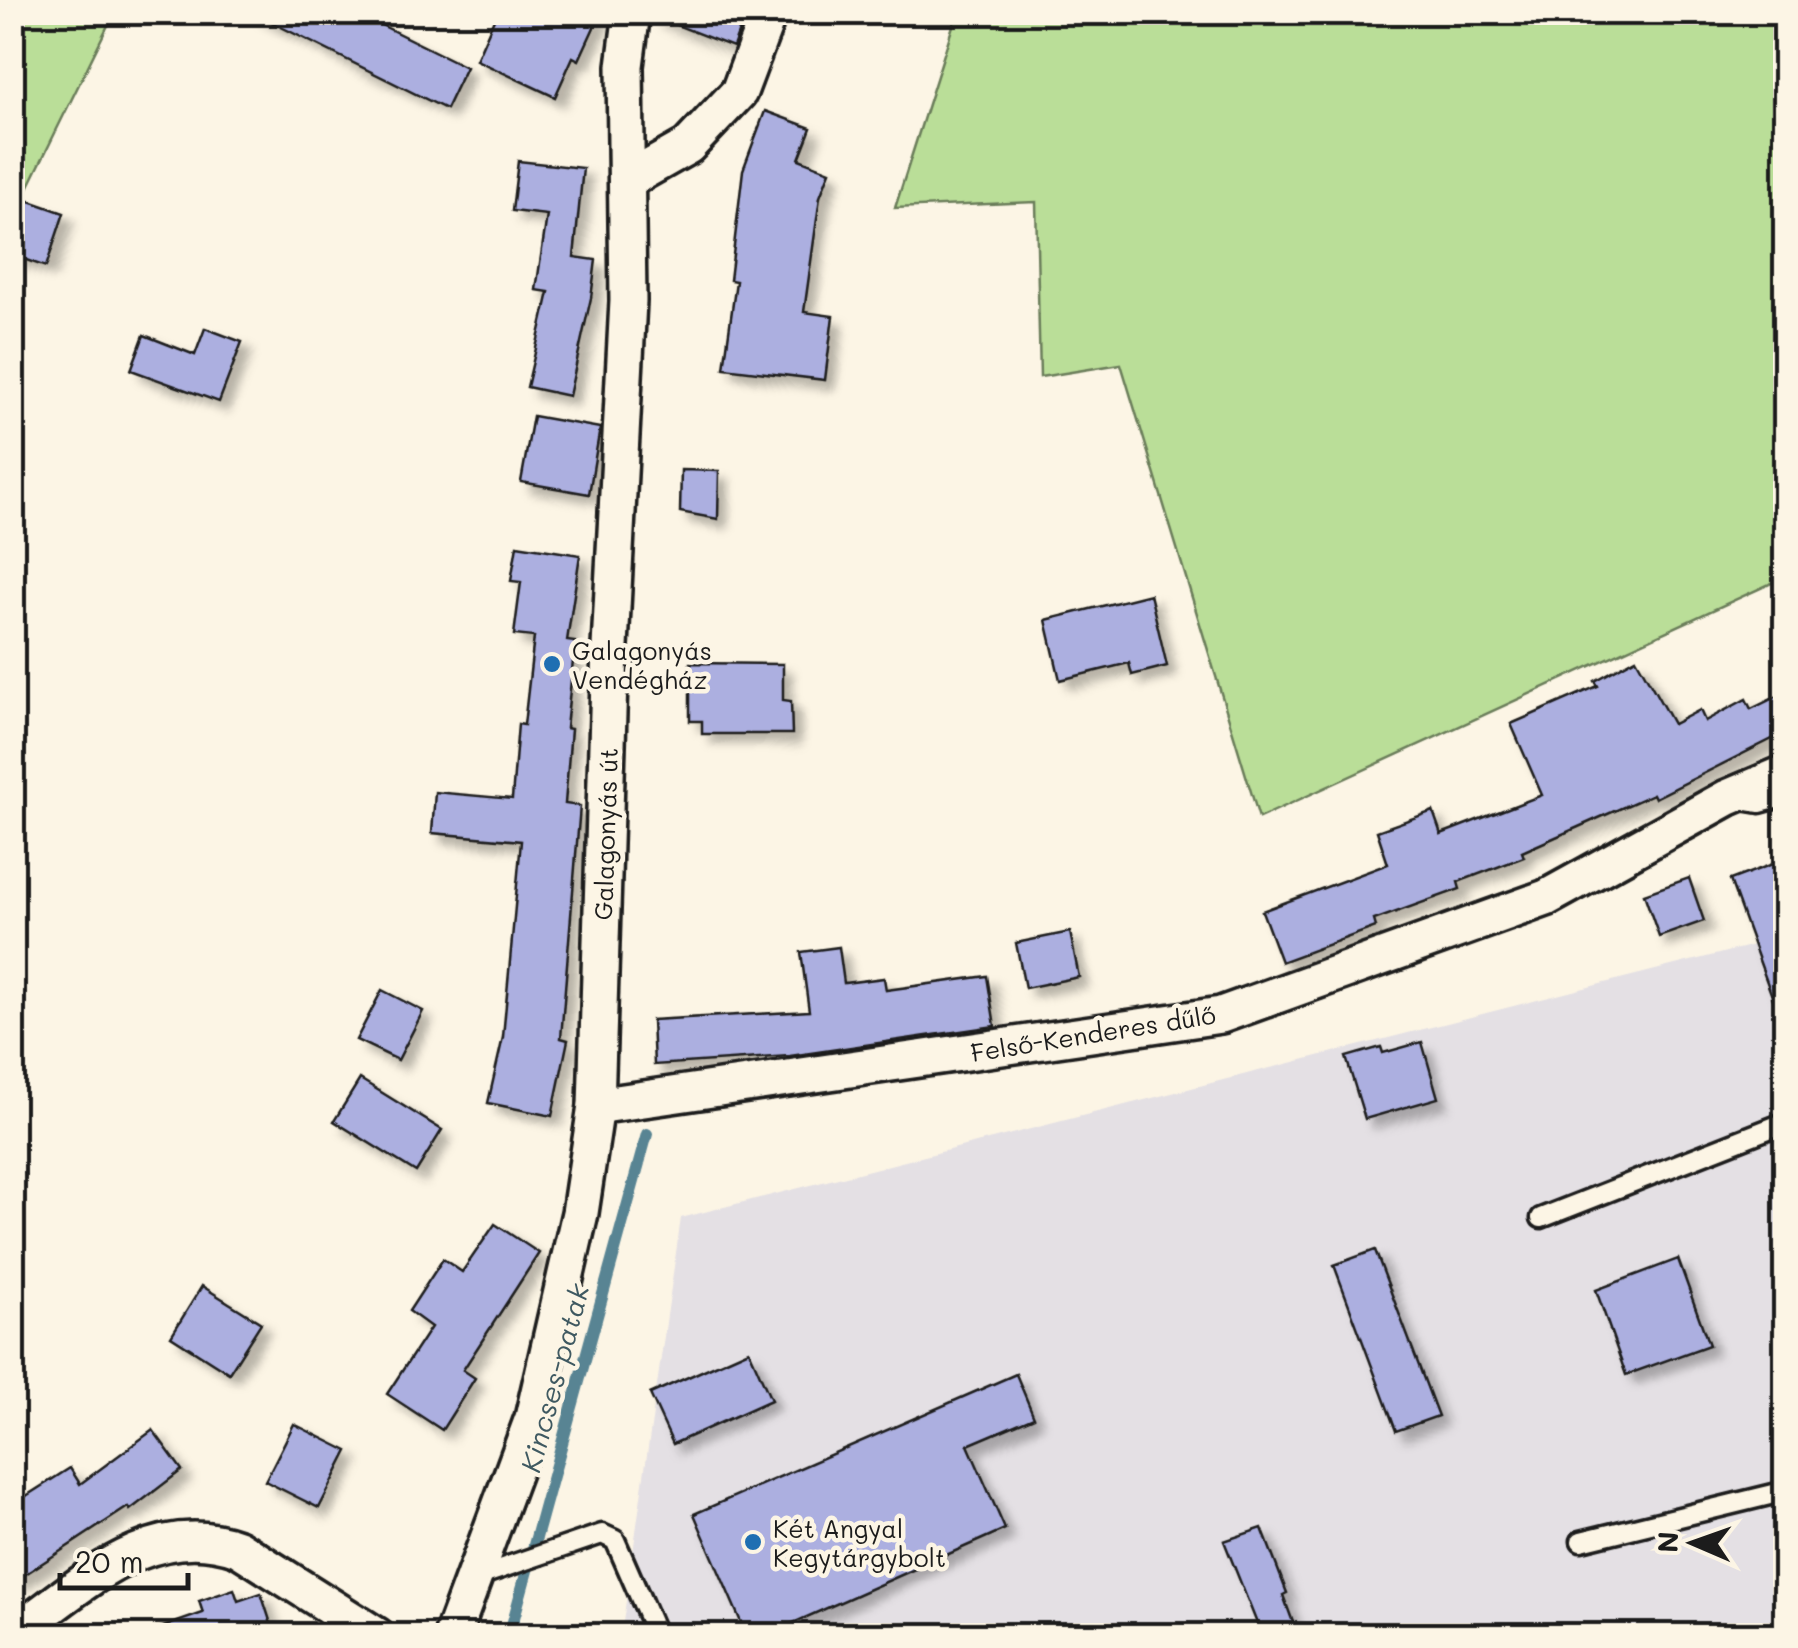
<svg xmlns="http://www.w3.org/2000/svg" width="1798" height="1648" font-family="Mali,sans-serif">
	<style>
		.built { fill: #e4e0e4 }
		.green { fill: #bade98; stroke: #6b7d5a; stroke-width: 2.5 }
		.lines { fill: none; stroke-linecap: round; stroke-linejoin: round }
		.stream { stroke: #598493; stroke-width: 12 }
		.building { fill: #acafe0; stroke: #1c1c1c; stroke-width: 2.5; filter: url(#shadow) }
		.service-casing { stroke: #1c1c1c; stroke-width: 25 }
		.minor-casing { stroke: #1c1c1c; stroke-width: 42 }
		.service { stroke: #fcf5e5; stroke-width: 18 }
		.minor { stroke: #fcf5e5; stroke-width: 35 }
		.poi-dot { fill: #1f6fb2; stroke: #fcf5e5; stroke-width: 4 }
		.labels { text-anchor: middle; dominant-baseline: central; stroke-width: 9; stroke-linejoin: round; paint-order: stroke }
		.poi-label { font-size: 25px; fill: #1c1c1c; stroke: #fcf5e5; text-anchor: start }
		.street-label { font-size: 25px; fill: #1c1c1c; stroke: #fcf5e5 }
		.water-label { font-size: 28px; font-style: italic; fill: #3f5961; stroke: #fcf5e5 }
	</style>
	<defs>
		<filter id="shadow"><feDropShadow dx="9" dy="9" stdDeviation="5" flood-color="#0004"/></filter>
	</defs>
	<rect width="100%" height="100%" fill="#fcf5e5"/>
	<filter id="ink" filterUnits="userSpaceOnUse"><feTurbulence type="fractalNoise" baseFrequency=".01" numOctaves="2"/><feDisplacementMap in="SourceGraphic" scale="20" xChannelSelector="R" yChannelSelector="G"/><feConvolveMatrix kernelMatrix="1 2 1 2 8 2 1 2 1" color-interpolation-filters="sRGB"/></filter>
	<g filter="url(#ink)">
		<polygon class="built" points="1785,937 1785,1635 621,1636 681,1218"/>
		<g class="green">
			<polygon points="13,12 114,13 28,188 13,187"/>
			<polygon points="957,13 1785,13 1785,577 1259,818 1121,364 1040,377 1036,202 895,208"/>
		</g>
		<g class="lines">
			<polyline class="stream" points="509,1636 647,1134"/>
		</g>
		<g class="building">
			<polygon points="251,12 355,12 466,67 446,109"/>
			<polygon points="497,12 601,12 579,60 573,57 555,97 476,60"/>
			<polygon points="653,12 746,12 733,47 653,16"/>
			<polygon points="765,111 811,128 799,159 830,171 820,197 804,312 833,316 825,380 724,368 736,281 730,280 743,170"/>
			<polygon points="518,161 583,168 574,257 596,260 591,298 569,396 527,387 549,292 536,290 547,215 512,211"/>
			<polygon points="24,199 64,213 46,267 12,255 12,235"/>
			<polygon points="205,328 242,342 219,402 131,370 144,335 195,355"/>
			<polygon points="533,416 600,428 589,494 521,482"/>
			<polygon points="681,470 719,471 718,519 680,512"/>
			<polygon points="517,545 580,555 567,641 575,642 566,728 571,729 565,804 580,806 561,1038 568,1040 552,1116 488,1103 503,1037 521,841 432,833 435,792 512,799 518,724 524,725 534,637 514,635 521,582 511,581"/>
			<polygon points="1150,594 1167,666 1132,675 1129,663 1060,680 1046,620"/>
			<polygon points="1636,658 1673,724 1700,710 1705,721 1746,699 1751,709 1786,692 1786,732 1655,798 1653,794 1522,852 1524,857 1458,882 1460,889 1374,920 1376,927 1281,962 1262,911 1388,864 1377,831 1433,811 1441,834 1542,795 1511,724 1598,686 1595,681"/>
			<polygon points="690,663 783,664 783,700 791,701 792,734 702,734 702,721 690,721"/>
			<polygon points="1786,859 1786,1021 1781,1021 1730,880"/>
			<polygon points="1689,878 1704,921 1659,937 1644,894"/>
			<polygon points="1070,932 1079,977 1025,988 1016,943"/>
			<polygon points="839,947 844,983 884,978 886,990 987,976 995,1026 790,1056 654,1065 652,1020 809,1011 801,952"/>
			<polygon points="382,990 423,1011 398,1060 356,1040"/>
			<polygon points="1422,1042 1438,1098 1365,1119 1346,1057 1381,1047 1383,1053"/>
			<polygon points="360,1079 442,1130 416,1172 334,1121"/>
			<polygon points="495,1224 539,1253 463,1370 475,1378 442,1430 387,1394 431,1327 409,1311 443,1259 462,1272"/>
			<polygon points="1375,1250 1438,1416 1396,1431 1334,1265"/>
			<polygon points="1678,1259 1709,1345 1626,1375 1596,1290"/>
			<polygon points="202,1286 261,1323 229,1373 171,1336"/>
			<polygon points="749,1350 771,1400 673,1444 650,1394"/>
			<polygon points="1016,1374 1034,1417 968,1445 1005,1529 764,1636 747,1636 694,1514"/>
			<polygon points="294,1424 348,1451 319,1508 265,1481"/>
			<polygon points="153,1430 182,1470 130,1510 128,1507 12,1583 12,1505 70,1468 80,1484"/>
			<polygon points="1262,1528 1287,1593 1283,1595 1298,1636 1262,1636 1224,1541"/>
			<polygon points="234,1589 238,1601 261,1593 275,1636 155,1636 154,1630 203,1613 199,1601"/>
		</g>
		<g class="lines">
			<g class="service-casing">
				<g id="service">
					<polyline points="1742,800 1760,803 1786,796"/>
					<polyline points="1541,1218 1786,1122"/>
					<polyline points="1581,1541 1786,1491"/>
					<polyline points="476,1577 602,1534 615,1540 657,1636"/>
				</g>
			</g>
			<g class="minor-casing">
				<g id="minor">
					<polyline points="628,180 688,146 739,92 769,12"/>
					<polyline points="596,1106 1221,1015 1546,898 1727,798 1786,773"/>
					<path d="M 12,1635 C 81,1587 149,1516 238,1548 L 377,1636"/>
					<polyline points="452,1636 533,1418 580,1213 596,1106 610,647 628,301 625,66 632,12"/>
				</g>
			</g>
			<use href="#service" class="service"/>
			<use href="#minor" class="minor"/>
		</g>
	</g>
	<g class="poi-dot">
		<circle cx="552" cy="664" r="10"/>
		<circle cx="753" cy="1542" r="10"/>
	</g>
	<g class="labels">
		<g class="poi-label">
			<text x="572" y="650">Galagonyás<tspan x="572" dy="29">Vendégház</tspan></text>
			<text x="773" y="1528">Két Angyal<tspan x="773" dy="29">Kegytárgybolt</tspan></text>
		</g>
		<g class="street-label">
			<text transform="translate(605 834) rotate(-88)">Galagonyás út</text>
			<text transform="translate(1093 1033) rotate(-9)">Felső-Kenderes dűlő</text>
		</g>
		<g class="water-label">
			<text transform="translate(554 1378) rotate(-75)">Kincses-patak</text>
		</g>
	</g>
	<rect width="1798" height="1648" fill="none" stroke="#fcf5e5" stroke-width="50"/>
	<rect x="25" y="25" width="1748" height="1598" fill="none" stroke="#1c1c1c" stroke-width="4" filter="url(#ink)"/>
	<g transform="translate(1693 1543) rotate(272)" stroke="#fcf5e5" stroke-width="8" paint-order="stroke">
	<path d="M0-8L18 38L0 25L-18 38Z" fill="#1c1c1c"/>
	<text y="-15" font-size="28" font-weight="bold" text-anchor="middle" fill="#1c1c1c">N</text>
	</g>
	<path d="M60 1573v15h128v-15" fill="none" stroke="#1c1c1c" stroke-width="5"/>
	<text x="75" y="1573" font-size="30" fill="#1c1c1c" stroke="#fcf5e5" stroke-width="8" paint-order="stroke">20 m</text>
</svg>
